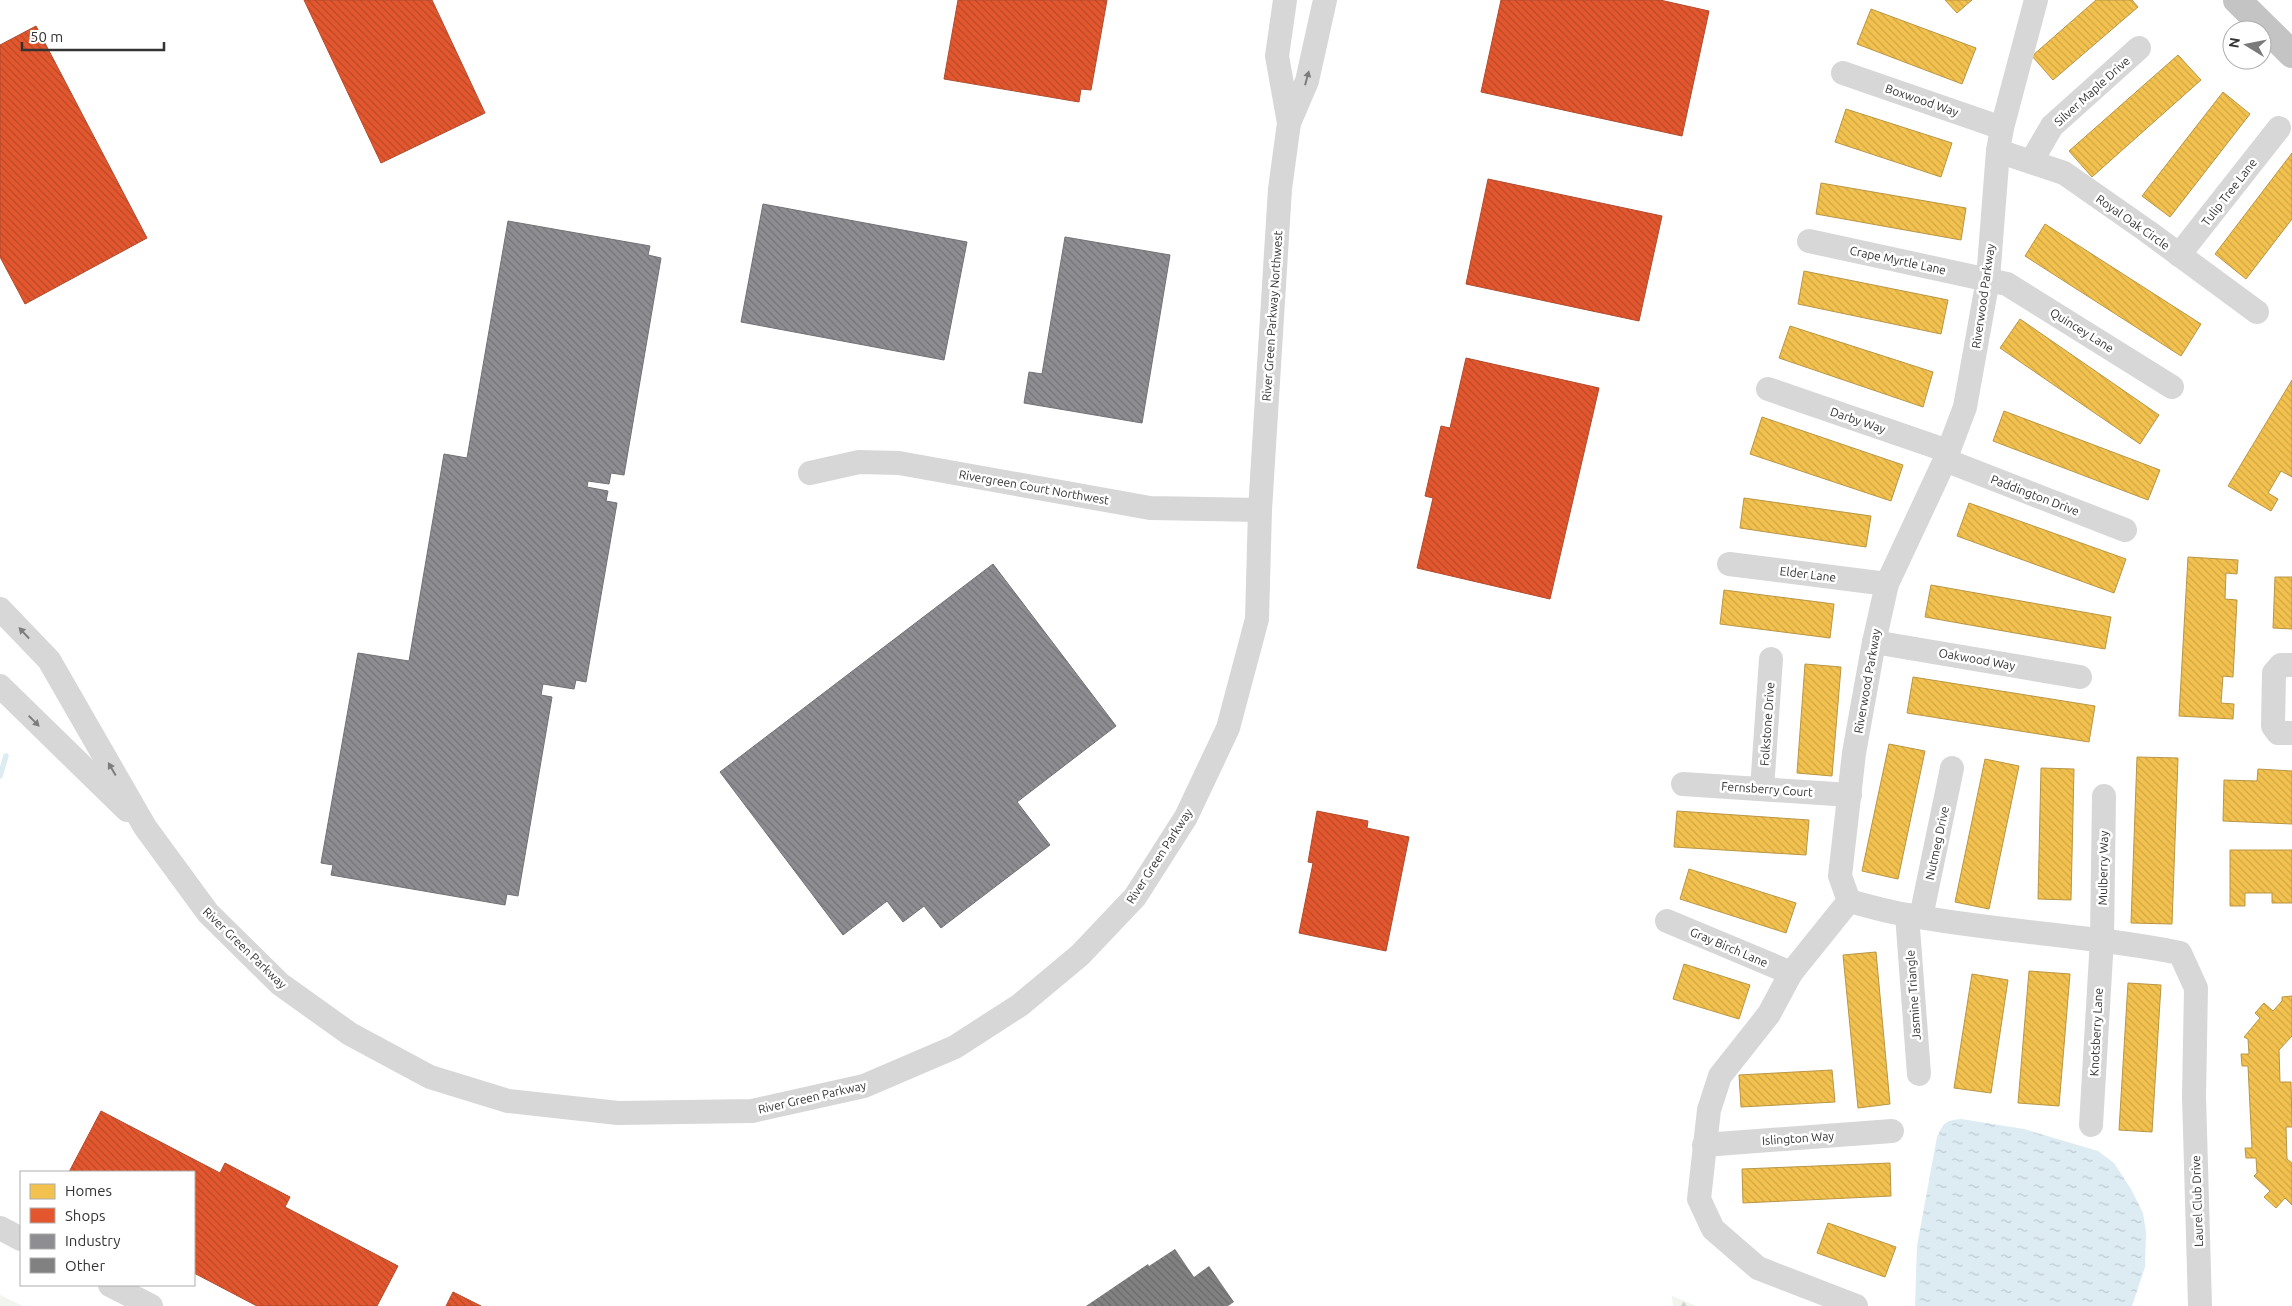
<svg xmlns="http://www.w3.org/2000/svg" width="2292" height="1306" font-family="Ubuntu,sans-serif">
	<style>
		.forest { fill: url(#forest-firs) }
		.pitch { fill: #f1f5ed }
		.water { fill: url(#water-ripples) }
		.homes { fill: url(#homes-back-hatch); stroke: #b99646 }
		.shops { fill: url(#shops-back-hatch); stroke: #af4c30 }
		.industry { fill: url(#industry-back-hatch); stroke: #727276 }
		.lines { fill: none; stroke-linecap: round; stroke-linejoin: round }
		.stream { stroke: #ddebf3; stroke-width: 5.5 }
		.building { fill: url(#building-back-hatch) }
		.minor { stroke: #d7d7d7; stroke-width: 24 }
		.highway { stroke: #c4c4c4; stroke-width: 28 }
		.oneway { fill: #7d7d7d }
		.labels { text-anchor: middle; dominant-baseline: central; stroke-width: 5; stroke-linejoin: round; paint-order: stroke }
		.street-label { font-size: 12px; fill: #333; stroke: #fff }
	</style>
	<defs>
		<pattern id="forest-firs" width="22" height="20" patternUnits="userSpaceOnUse" patternTransform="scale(1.25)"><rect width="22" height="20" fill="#f1f5ed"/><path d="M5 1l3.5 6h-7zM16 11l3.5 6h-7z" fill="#cfd2cc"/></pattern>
		<pattern id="water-ripples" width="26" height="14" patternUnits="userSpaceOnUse" patternTransform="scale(1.25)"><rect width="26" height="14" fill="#ddebf3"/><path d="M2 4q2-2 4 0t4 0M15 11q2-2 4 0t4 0" fill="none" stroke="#becad1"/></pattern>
		<pattern id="homes-back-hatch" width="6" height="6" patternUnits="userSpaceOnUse" patternTransform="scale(1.25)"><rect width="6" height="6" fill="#f2c14e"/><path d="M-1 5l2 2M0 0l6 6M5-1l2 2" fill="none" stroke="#d0a645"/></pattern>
		<pattern id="shops-back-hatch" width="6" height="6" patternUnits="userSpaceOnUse" patternTransform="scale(1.25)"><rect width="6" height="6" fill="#e4572e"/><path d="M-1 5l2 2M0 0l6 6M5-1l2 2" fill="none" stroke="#b94928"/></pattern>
		<pattern id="industry-back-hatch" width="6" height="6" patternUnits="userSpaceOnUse" patternTransform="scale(1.25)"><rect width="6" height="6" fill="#8d8d92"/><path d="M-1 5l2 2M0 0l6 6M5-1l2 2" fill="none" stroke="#747478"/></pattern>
		<pattern id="building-back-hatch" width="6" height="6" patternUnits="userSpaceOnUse" patternTransform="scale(1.25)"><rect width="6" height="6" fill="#818181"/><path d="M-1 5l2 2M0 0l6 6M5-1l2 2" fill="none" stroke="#6a6a6a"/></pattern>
	</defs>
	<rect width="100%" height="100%" fill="#fff"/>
	<polygon class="forest" points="1672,1296 1696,1306 1673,1306"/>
	<polygon class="pitch" points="0,1295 23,1306 0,1306"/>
	<path class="water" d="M 1961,1119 L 2024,1129 L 2098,1151 L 2114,1163 L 2131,1189 L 2143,1213 L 2146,1232 L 2145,1267 L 2132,1306 L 1915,1306 L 1917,1246 L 1937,1137 C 1944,1122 1945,1121 1961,1119 Z"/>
	<g class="homes">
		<polygon points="1945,0 1972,0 1957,13"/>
		<polygon points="2096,0 2132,0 2138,7 2053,80 2032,56"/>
		<polygon points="1871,9 1976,48 1962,84 1857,44"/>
		<polygon points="2178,55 2201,80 2092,177 2069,151"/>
		<polygon points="2223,92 2250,114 2170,217 2142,196"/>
		<polygon points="1846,109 1952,143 1941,177 1835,142"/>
		<polygon points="2292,153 2292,219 2246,279 2215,254"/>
		<polygon points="1821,183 1966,208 1961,240 1816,214"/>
		<polygon points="2045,224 2201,324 2181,356 2025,256"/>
		<polygon points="1804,271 1948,300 1941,334 1798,304"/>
		<polygon points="2020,319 2159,415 2140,444 2000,348"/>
		<polygon points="1790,326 1933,372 1923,407 1779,358"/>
		<polygon points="2292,380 2292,477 2281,471 2268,493 2278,499 2271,511 2228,486"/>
		<polygon points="2004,411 2160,470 2148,500 1993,441"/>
		<polygon points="1762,417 1903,465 1891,501 1750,454"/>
		<polygon points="1744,498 1871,516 1866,547 1740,528"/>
		<polygon points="1969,503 2126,559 2114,593 1957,536"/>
		<polygon points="2188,557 2238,560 2237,574 2226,573 2225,599 2237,600 2233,677 2223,676 2221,703 2234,704 2233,719 2179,716"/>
		<polygon points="2275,577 2292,577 2292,629 2273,628"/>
		<polygon points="1931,585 2111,617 2105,649 1925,617"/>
		<polygon points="1724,590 1834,604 1830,638 1720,624"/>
		<polygon points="1805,664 1841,667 1832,776 1797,773"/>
		<polygon points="1913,677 2095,706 2089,742 1907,713"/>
		<polygon points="1889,744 1925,751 1898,879 1862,871"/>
		<polygon points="2137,757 2178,758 2172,924 2131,923"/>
		<polygon points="1985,759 2019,766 1989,909 1955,902"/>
		<polygon points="2041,768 2074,769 2071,900 2038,899"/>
		<polygon points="2258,769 2292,771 2292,824 2223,821 2224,780 2257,781"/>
		<polygon points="1677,811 1809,820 1806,855 1674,847"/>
		<polygon points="2230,850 2292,850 2292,903 2272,903 2272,893 2245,893 2245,906 2230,906"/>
		<polygon points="1689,869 1796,903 1786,933 1680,899"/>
		<polygon points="1876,952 1890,1104 1858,1108 1843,955"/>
		<polygon points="1684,964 1750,985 1739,1019 1673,999"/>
		<polygon points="2029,971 2070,974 2059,1106 2018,1103"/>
		<polygon points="1972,974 2008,980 1991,1093 1954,1088"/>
		<polygon points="2128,983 2161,985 2152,1132 2119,1130"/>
		<polygon points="2292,996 2292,1036 2279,1050 2280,1082 2291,1082 2292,1127 2286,1127 2287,1159 2292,1163 2292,1205 2285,1198 2276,1208 2264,1197 2270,1191 2254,1176 2257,1173 2256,1158 2246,1158 2245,1148 2252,1148 2248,1066 2242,1066 2241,1054 2249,1054 2248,1039 2244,1037 2260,1018 2255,1013 2264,1003 2273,1011 2282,1001 2282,997"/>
		<polygon points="1832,1070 1835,1102 1741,1107 1739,1075"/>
		<polygon points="1890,1163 1891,1196 1743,1203 1742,1169"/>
		<polygon points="1828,1223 1896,1247 1885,1277 1817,1253"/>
	</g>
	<g class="shops">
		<polygon points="304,0 432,0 485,113 381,163"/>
		<polygon points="958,0 1107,0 1091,90 1081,89 1079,102 944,79"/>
		<polygon points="1501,0 1660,0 1709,11 1682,136 1481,92"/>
		<polygon points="36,26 147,238 25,304 0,257 0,45"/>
		<polygon points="1488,179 1662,216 1639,321 1466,284"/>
		<polygon points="1466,358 1599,388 1550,599 1417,568 1433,498 1425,496 1441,426 1450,428"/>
		<polygon points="1317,811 1368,821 1367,828 1409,837 1386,951 1299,933 1313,863 1308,862"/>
		<polygon points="101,1111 220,1173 225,1163 290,1197 285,1207 398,1266 377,1306 257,1306 194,1273 194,1172 69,1172"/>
		<polygon points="453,1292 481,1306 446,1306"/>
	</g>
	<g class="industry">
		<polygon points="763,204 967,242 944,360 741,322"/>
		<polygon points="508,221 650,246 648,255 661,258 624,475 611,473 609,484 588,481 587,487 608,491 606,501 617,503 586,682 576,680 574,689 543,684 541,695 552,697 518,896 507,894 505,905 331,875 333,865 321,863 358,653 409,661 444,454 467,458"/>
		<polygon points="1065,237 1170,255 1142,423 1024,403 1029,372 1042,374"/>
		<polygon points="993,564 1116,726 1017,802 1050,845 941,928 924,906 903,922 887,901 843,935 720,772"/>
	</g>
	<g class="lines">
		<polyline class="stream" points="0,776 6,756"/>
	</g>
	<polygon class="building" points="1175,1249 1194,1277 1209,1266 1234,1302 1228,1306 1086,1306 1148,1264 1149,1266"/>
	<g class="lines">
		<g class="minor">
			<polyline points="1285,0 1277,56 1289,123"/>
			<polyline points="1843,73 2002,128"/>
			<polyline points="1998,151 2064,173 2147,231 2257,312"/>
			<polyline points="2031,162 2052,126 2139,48"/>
			<polyline points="1809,241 2007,284 2172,387"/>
			<polyline points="2179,255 2279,128"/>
			<polyline points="1768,389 1948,451"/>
			<polyline points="1945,460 2125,530"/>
			<polyline points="810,473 859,462 899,463 1150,508 1260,510"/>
			<polyline points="1729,564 1887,584"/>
			<polyline points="0,609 49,660 145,827 208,913 280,984 350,1034 430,1077 508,1101 618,1113 752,1111 864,1086 955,1047 1020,1005 1080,955 1135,897 1186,817 1228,728 1257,619 1260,510 1280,189 1289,123 1307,81 1325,0"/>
			<polyline points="1874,642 2080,677"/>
			<polyline points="2292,665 2281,665 2274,673 2273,726 2278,733 2292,733"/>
			<polyline points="0,686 127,810"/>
			<polyline points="1683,784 1850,795"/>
			<polyline points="1762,789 1771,659"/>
			<polyline points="1849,901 1840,876 1854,753 1874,642 1887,584 1945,460 1965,407 1988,279 1998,151 2002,128 2036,0"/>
			<path d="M 1849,901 C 1868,906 1888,912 1908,915 C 1998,932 2091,935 2180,953 L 2196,988 L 2194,1096 L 2200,1306"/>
			<polyline points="1849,901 1791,973 1769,1014 1720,1076 1709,1110 1699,1199 1713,1229 1758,1268 1856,1306"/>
			<polyline points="1907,915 1919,1074"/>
			<polyline points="1921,917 1952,768"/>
			<polyline points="1667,921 1791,973"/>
			<polyline points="2091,1125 2102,939 2104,796"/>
			<polyline points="1704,1145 1892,1131"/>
			<polyline points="0,1228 21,1239"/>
			<polyline points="110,1285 151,1306"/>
		</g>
		<polyline class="highway" points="2237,0 2292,54"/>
	</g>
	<defs><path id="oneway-solid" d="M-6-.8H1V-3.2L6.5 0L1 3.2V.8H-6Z" transform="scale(1.25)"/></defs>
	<g class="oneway">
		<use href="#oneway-solid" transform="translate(1307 78) rotate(-75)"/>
		<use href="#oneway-solid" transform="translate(24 633) rotate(-133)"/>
		<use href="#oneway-solid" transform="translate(34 721) rotate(45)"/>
		<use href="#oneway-solid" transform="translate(112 769) rotate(-120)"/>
	</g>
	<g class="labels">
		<g class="street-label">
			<text transform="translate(2092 91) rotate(-42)">Silver Maple Drive</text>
			<text transform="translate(1922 100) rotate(19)">Boxwood Way</text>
			<text transform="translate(2229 192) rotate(-52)">Tulip Tree Lane</text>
			<text transform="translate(2133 222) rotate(35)">Royal Oak Circle</text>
			<text transform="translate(1898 260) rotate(12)">Crape Myrtle Lane</text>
			<text transform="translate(1983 296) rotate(-82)">Riverwood Parkway</text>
			<text transform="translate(1272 316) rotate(-86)">River Green Parkway Northwest</text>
			<text transform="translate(2082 330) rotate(32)">Quincey Lane</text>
			<text transform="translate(1858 420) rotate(19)">Darby Way</text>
			<text transform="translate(1034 487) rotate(10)">Rivergreen Court Northwest</text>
			<text transform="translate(2035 495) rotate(21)">Paddington Drive</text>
			<text transform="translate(1808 574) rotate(7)">Elder Lane</text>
			<text transform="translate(1977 659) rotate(10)">Oakwood Way</text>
			<text transform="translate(1867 681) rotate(-80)">Riverwood Parkway</text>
			<text transform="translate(1767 724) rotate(-86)">Folkstone Drive</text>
			<text transform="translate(1767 789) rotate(4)">Fernsberry Court</text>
			<text transform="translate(1937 843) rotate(-78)">Nutmeg Drive</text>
			<text transform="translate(1159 856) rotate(-57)">River Green Parkway</text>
			<text transform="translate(2103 868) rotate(-89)">Mulberry Way</text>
			<text transform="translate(1729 947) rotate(23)">Gray Birch Lane</text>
			<text transform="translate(245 948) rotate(44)">River Green Parkway</text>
			<text transform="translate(1913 995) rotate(-94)">Jasmine Triangle</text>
			<text transform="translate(2096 1032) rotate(-87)">Knotsberry Lane</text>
			<text transform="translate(812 1097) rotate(-13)">River Green Parkway</text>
			<text transform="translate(1798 1138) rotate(-4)">Islington Way</text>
			<text transform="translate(2197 1201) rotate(-92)">Laurel Club Drive</text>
		</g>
	</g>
	<rect x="20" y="1171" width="175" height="115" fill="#ffffff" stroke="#adadad"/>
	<rect x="30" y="1184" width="25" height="15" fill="#f2c14e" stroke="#adadad"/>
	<text x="65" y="1196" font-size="15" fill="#333333">Homes</text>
	<rect x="30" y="1208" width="25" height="15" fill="#e4572e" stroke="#adadad"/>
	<text x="65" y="1221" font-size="15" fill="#333333">Shops</text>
	<rect x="30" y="1234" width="25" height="15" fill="#8d8d92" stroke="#adadad"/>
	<text x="65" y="1246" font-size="15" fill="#333333">Industry</text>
	<rect x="30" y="1258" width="25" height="15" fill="#818181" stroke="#adadad"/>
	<text x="65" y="1271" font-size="15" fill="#333333">Other</text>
	<g transform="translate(2247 45) rotate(280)"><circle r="24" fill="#ffffff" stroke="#adadad"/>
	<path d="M0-4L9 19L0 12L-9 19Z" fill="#7a7a7a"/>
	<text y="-8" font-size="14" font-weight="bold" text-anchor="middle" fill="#333333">N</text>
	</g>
	<path d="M22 42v8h142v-8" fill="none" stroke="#333333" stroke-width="2.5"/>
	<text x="30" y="42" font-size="15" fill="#333333" stroke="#ffffff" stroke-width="4" paint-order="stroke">50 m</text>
</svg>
